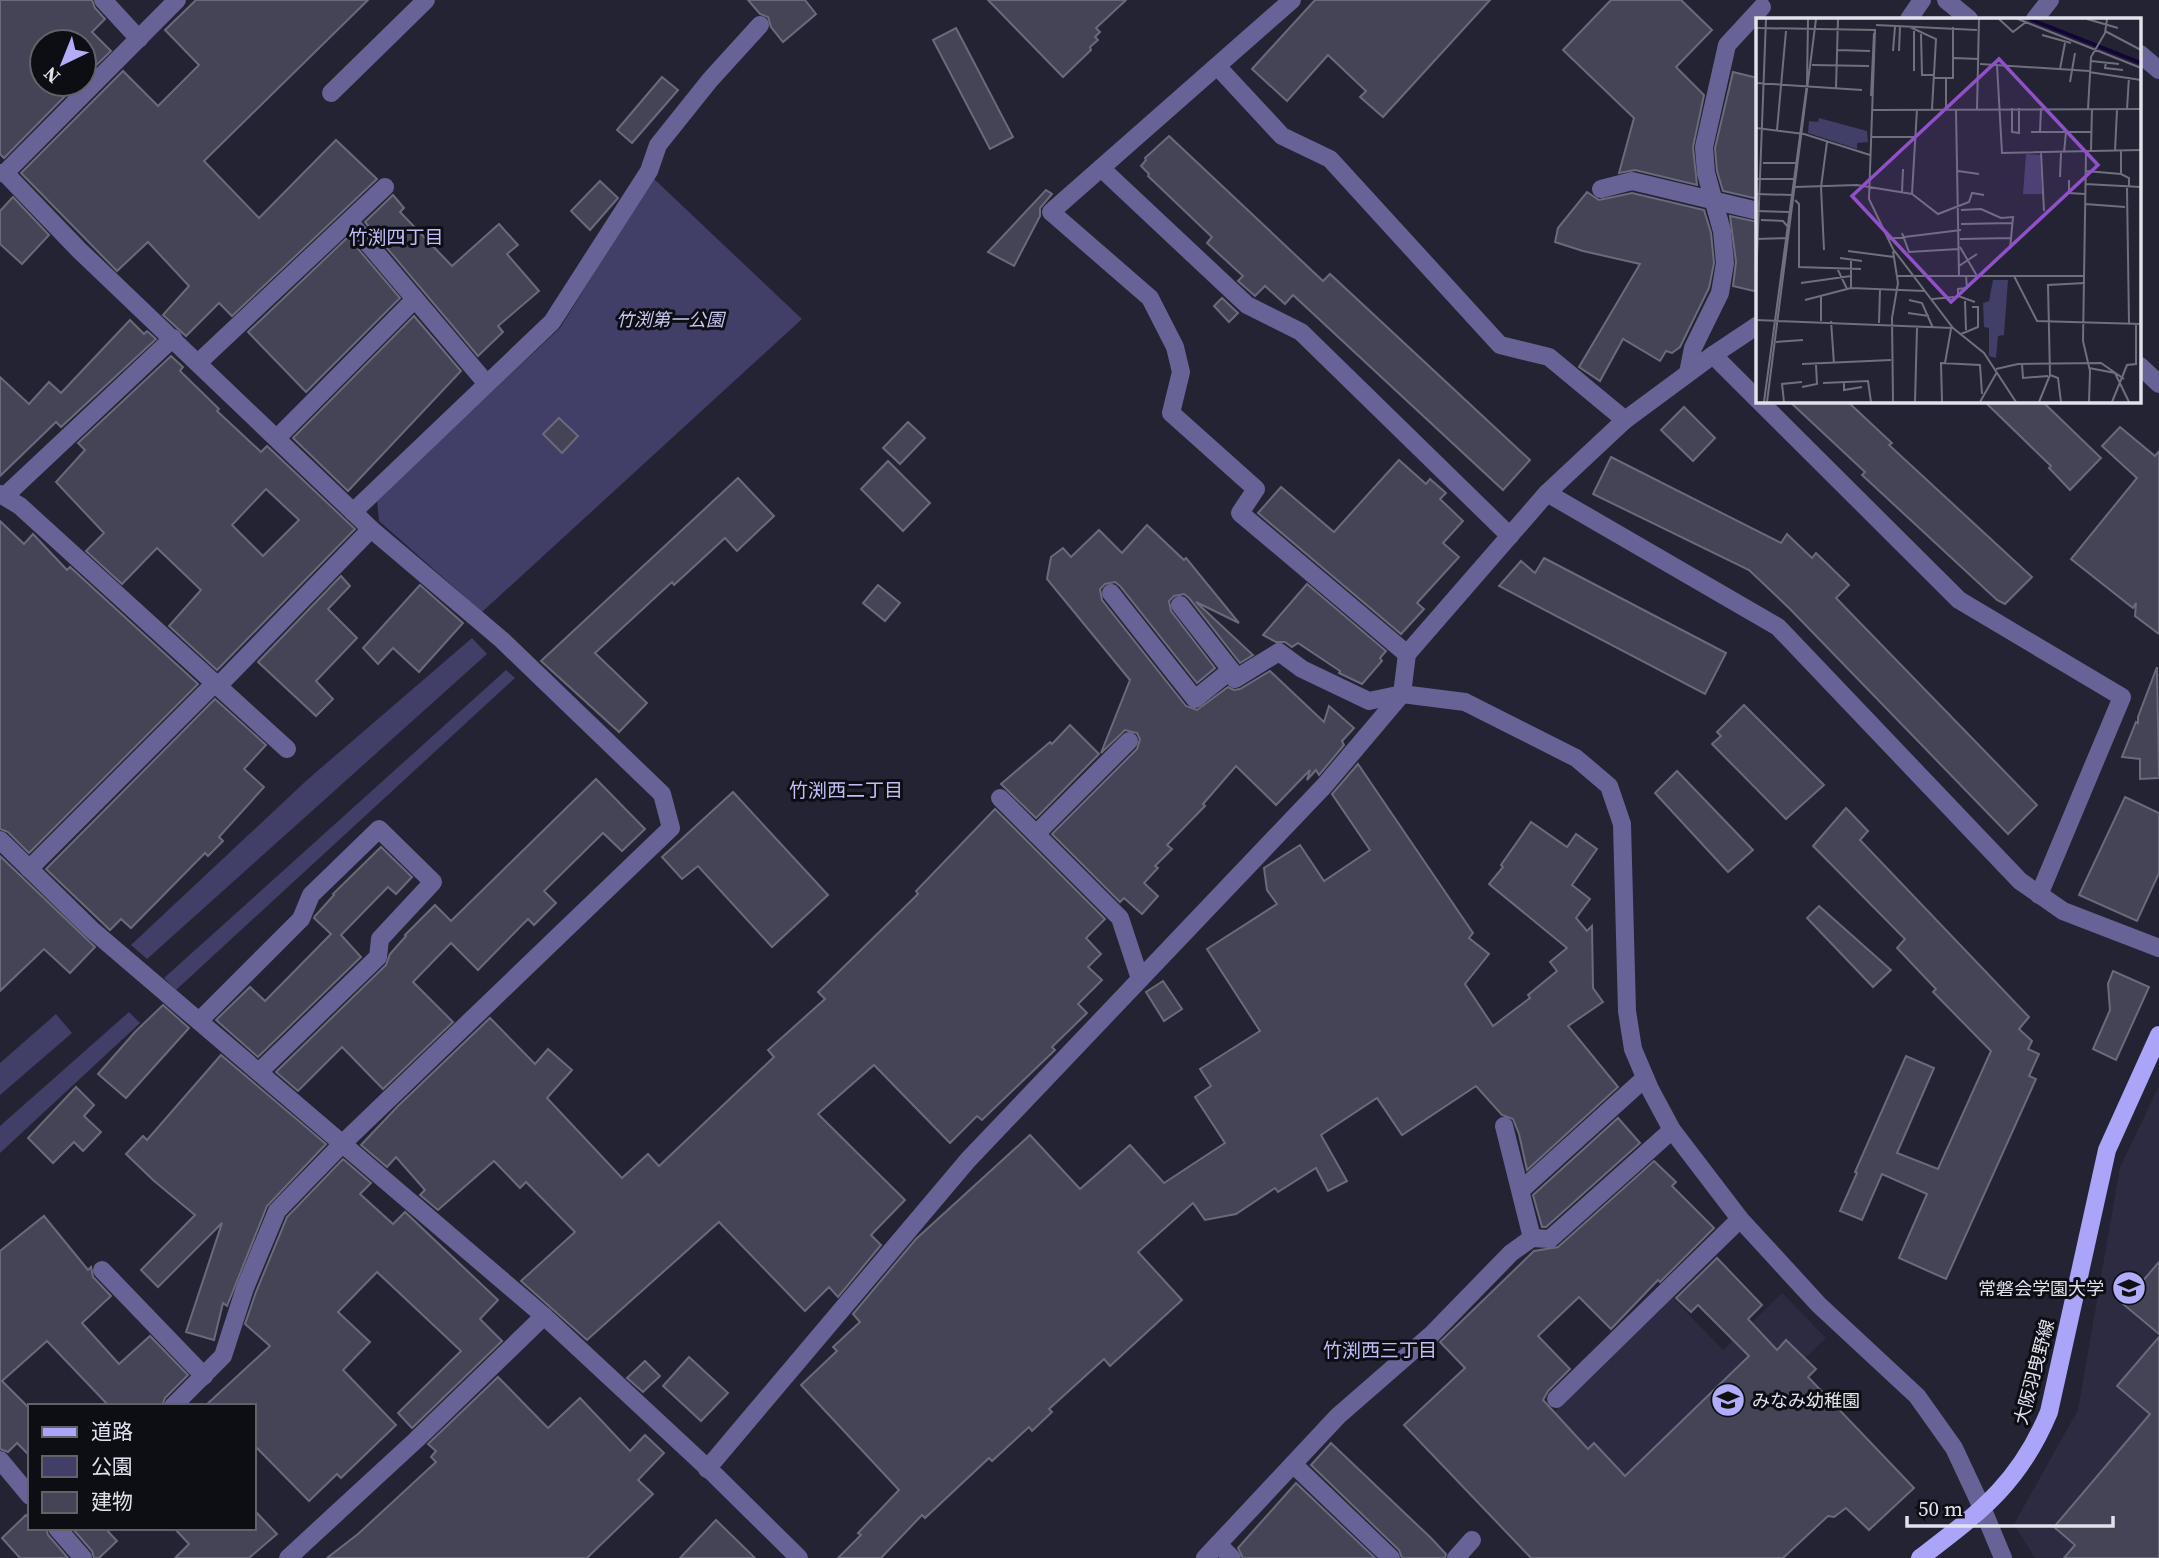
<svg xmlns="http://www.w3.org/2000/svg" width="2159" height="1558" font-family="'Source Serif 4','Noto Sans JP',serif">
	<style>
		.built { fill: #2c2b41 }
		.green { fill: #413e67 }
		.building { fill: #444456; stroke: #6a6a7d; stroke-width: 2; fill-rule: evenodd }
		.lines { fill: none; stroke-linecap: round; stroke-linejoin: round }
		.minor { stroke: #676396; stroke-width: 18 }
		.major { stroke: #aaa5f9; stroke-width: 18 }
		.labels { text-anchor: middle; dominant-baseline: central; stroke-width: 6; stroke-linejoin: round; paint-order: stroke }
		.park-label { font-size: 18px; font-style: italic; fill: #c8c7f1; stroke: #0d0d14 }
		.poi-label { font-size: 18px; fill: #e2e2ed; stroke: #0d0d14; text-anchor: end }
		.street-label { font-size: 18px; fill: #e2e2ed; stroke: #0d0d14 }
		.neighbourhood-label { font-size: 19px; fill: #c1bff8; stroke: #0d0d14 }
		.inset-river { fill: none; stroke: #130438; stroke-width: 3.5 }
		.inset-road { fill: none; stroke: #6f6f7d; stroke-width: 2 }
		.view { fill: #9050c8; fill-opacity: 0.15; stroke: #9050c8; stroke-width: 3.5 }
		.inset-edge { fill: none; stroke: #e2e2ed; stroke-width: 3.5 }
	</style>
	<rect width="100%" height="100%" fill="#232333"/>
	<g class="built">
		<polygon points="2159,1086 2159,1558 2035,1558 2014,1524 2078,1410 2120,1167"/>
		<polygon points="1782,1293 1826,1338 1620,1538 1525,1440 1673,1298 1723,1350"/>
	</g>
	<g class="green">
		<polygon points="653,178 802,319 482,612 379,521 377,500 560,328"/>
		<polygon points="472,638 487,654 147,959 131,945 307,780"/>
		<polygon points="506,670 515,678 176,990 164,978"/>
		<polygon points="129,1012 140,1023 0,1153 0,1126"/>
		<polygon points="56,1014 72,1033 0,1095 0,1063"/>
	</g>
	<g class="building">
		<polygon points="0,0 92,0 95,8 105,19 92,32 111,51 84,77 84,41 42,42 42,84 77,84 4,158 0,154"/>
		<polygon points="196,0 368,0 204,161 259,218 336,140 377,179 232,316 219,303 186,336 163,315 189,286 148,242 117,271 21,173 123,71 158,106 199,65 165,30"/>
		<polygon points="748,0 805,0 816,14 783,42 771,27 768,17 760,14"/>
		<polygon points="988,0 1126,0 1096,28 1100,32 1095,37 1098,40 1090,47 1091,50 1063,77"/>
		<polygon points="1315,0 1490,0 1383,117 1360,97 1366,91 1328,55 1287,101 1252,69"/>
		<polygon points="1611,0 1681,0 1712,30 1676,67 1704,95 1693,147 1697,185 1635,170 1619,173 1634,118 1563,50"/>
		<polygon points="956,28 1013,137 990,149 933,40"/>
		<polygon points="1733,72 1758,78 1758,199 1723,191 1717,171 1715,148"/>
		<polygon points="662,77 678,90 632,143 617,130"/>
		<polygon points="1169,136 1323,281 1330,274 1530,460 1503,490 1293,295 1285,304 1265,286 1255,296 1238,281 1243,276 1207,243 1212,237 1148,176 1149,174 1141,166 1146,160 1145,158"/>
		<polygon points="600,181 618,198 590,230 571,211"/>
		<polygon points="1046,190 1052,194 1040,208 1040,216 1014,266 988,252"/>
		<polygon points="1587,192 1599,200 1632,193 1704,210 1711,233 1714,263 1709,288 1680,347 1672,353 1666,351 1660,361 1623,339 1600,381 1579,367 1640,264 1583,251 1555,242 1558,228"/>
		<polygon points="393,195 404,208 400,212 452,266 499,224 518,245 507,254 539,291 498,326 503,332 478,356 365,222"/>
		<polygon points="13,197 49,235 22,264 0,244 0,211"/>
		<polygon points="1730,216 1758,222 1758,292 1733,286 1736,262"/>
		<polygon points="348,237 400,298 306,392 248,332"/>
		<polygon points="1222,298 1238,313 1229,322 1214,306"/>
		<polygon points="414,316 461,371 348,491 293,438"/>
		<polygon points="130,320 144,334 147,331 156,339 61,427 56,422 0,476 0,377 29,404 49,382 61,393"/>
		<path d="M 171,356 L 183,367 L 180,371 L 219,409 L 217,411 L 261,452 L 267,446 L 355,529 L 217,670 L 169,626 L 201,590 L 157,548 L 122,584 L 86,551 L 104,533 L 56,482 L 85,450 L 78,443 ZM 266,489 L 299,520 L 263,556 L 232,525 Z"/>
		<polygon points="1789,401 1847,401 1892,443 1889,445 2032,577 2005,604 1997,600 1862,475 1865,472"/>
		<polygon points="1984,401 2042,401 2101,458 2070,490 2049,468 2051,466"/>
		<polygon points="1684,407 1715,438 1693,461 1661,430"/>
		<polygon points="559,418 578,436 562,453 543,434"/>
		<polygon points="908,422 925,438 900,464 883,448"/>
		<polygon points="2120,427 2155,456 2159,451 2159,634 2135,616 2136,603 2133,608 2071,559 2137,478 2102,446"/>
		<polygon points="1611,457 1781,543 1787,534 1812,558 1816,553 1849,585 1836,598 2037,805 2008,834 1790,609 1749,570 1593,494"/>
		<polygon points="1399,460 1426,484 1430,479 1446,493 1440,499 1463,521 1443,543 1459,557 1417,603 1424,609 1401,634 1258,513 1281,487 1334,532"/>
		<polygon points="888,461 930,503 903,531 861,489"/>
		<polygon points="738,478 774,516 737,551 725,538 674,585 672,582 595,653 647,703 619,732 541,661"/>
		<polygon points="0,521 24,544 33,534 67,570 70,567 198,684 29,853 8,832 0,829"/>
		<polygon points="1147,525 1184,560 1186,558 1239,623 1196,602 1253,655 1240,663 1189,598 1184,594 1174,596 1169,601 1171,611 1215,668 1197,683 1120,586 1115,582 1105,584 1100,589 1102,600 1186,706 1197,710 1228,687 1234,690 1240,689 1270,671 1324,722 1329,706 1354,728 1342,741 1344,745 1319,775 1316,770 1307,780 1310,770 1276,805 1236,766 1203,804 1205,806 1167,845 1172,849 1155,866 1158,868 1144,883 1158,896 1142,914 1124,898 1120,902 1052,834 1137,749 1140,739 1137,733 1125,730 1101,753 1130,680 1047,579 1051,557 1063,548 1071,557 1099,530 1122,553"/>
		<polygon points="1544,558 1726,653 1705,694 1499,586 1521,561 1535,573"/>
		<polygon points="341,576 350,586 328,609 357,638 316,681 333,699 316,716 258,662"/>
		<polygon points="1307,584 1386,651 1380,658 1382,661 1362,684 1339,673 1340,671 1298,643 1292,647 1285,642 1276,642 1263,635"/>
		<polygon points="420,585 463,623 419,672 393,648 378,664 363,648"/>
		<polygon points="878,585 900,603 885,621 863,603"/>
		<polygon points="2157,667 2159,778 2140,779 2140,759 2122,757 2136,722 2138,723 2138,717"/>
		<polygon points="215,699 266,745 244,769 264,787 219,837 223,841 208,856 205,853 131,928 121,919 110,930 46,869"/>
		<polygon points="1744,705 1824,785 1786,819 1712,744 1721,736 1717,732"/>
		<polygon points="1070,725 1099,754 1036,818 1001,784 1050,742 1052,744"/>
		<polygon points="1358,764 1473,933 1469,938 1489,954 1465,984 1493,1026 1530,998 1528,995 1557,971 1550,962 1567,948 1489,884 1503,867 1501,865 1531,822 1567,847 1576,834 1597,849 1572,885 1590,899 1576,918 1587,931 1592,926 1593,988 1603,1002 1568,1026 1618,1087 1527,1170 1519,1134 1513,1119 1502,1115 1476,1086 1402,1135 1377,1098 1321,1135 1347,1181 1328,1191 1316,1168 1278,1192 1275,1188 1236,1214 1205,1220 1193,1203 1138,1252 1182,1300 1110,1366 1104,1359 1049,1409 1052,1412 1032,1431 1029,1427 992,1461 989,1458 925,1518 922,1515 881,1558 838,1558 861,1535 858,1533 899,1490 801,1385 837,1351 833,1347 860,1322 853,1314 916,1239 1030,1135 1080,1189 1130,1145 1164,1183 1225,1143 1195,1097 1211,1086 1200,1069 1260,1031 1207,949 1277,904 1267,890 1264,868 1300,845 1324,881 1370,850 1332,794"/>
		<polygon points="1677,771 1753,850 1728,872 1655,793"/>
		<polygon points="596,779 645,829 622,851 603,833 544,891 556,903 534,925 528,919 478,970 451,943 413,982 453,1022 383,1089 342,1047 298,1091 276,1072 386,965 390,954 406,936 405,935 435,905 451,921"/>
		<polygon points="733,792 828,895 772,947 698,866 682,879 662,857"/>
		<polygon points="2125,797 2159,813 2159,873 2137,921 2079,895"/>
		<polygon points="1846,808 1868,831 1860,840 2029,1017 2019,1029 2032,1041 2028,1049 2039,1054 2029,1076 2036,1079 1946,1279 1899,1258 1927,1194 1882,1174 1862,1220 1840,1211 1857,1173 1855,1172 1906,1056 1934,1068 1897,1153 1938,1169 1991,1051 1933,992 1936,989 1897,948 1905,939 1813,846"/>
		<polygon points="995,809 1105,919 1086,938 1101,954 1088,967 1102,980 1078,1004 1087,1013 1052,1047 1055,1050 982,1120 977,1116 950,1143 874,1065 818,1114 905,1200 871,1235 881,1245 838,1297 829,1287 805,1311 719,1222 587,1340 521,1281 575,1232 526,1182 520,1188 494,1161 438,1210 420,1195 425,1190 396,1157 387,1167 361,1145 398,1106 490,1018 535,1064 548,1049 572,1070 547,1098 622,1178 648,1154 659,1166 774,1057 768,1050 825,999 818,992 918,894 916,891"/>
		<polygon points="381,847 412,877 396,894 388,887 341,935 361,957 258,1057 216,1020 250,987 265,1001 331,934 314,918 315,916 334,895 333,894"/>
		<polygon points="0,856 95,947 70,973 44,949 0,991"/>
		<polygon points="1819,906 1891,970 1873,987 1807,918"/>
		<polygon points="2113,971 2149,987 2116,1060 2093,1049 2110,1010 2108,984"/>
		<polygon points="1163,981 1182,1009 1164,1021 1146,992"/>
		<polygon points="163,1005 189,1028 126,1098 98,1074 135,1032"/>
		<polygon points="221,1055 326,1144 267,1206 227,1306 223,1303 214,1340 186,1332 222,1223 158,1287 141,1270 195,1215 153,1180 126,1154 143,1136 147,1140"/>
		<polygon points="76,1087 94,1105 84,1116 101,1132 83,1151 74,1142 53,1163 28,1138"/>
		<polygon points="1618,1118 1640,1143 1546,1227 1542,1227 1533,1195"/>
		<polygon points="343,1159 371,1183 360,1194 393,1224 405,1212 498,1300 480,1319 502,1341 412,1428 398,1413 461,1351 377,1272 338,1312 370,1342 343,1370 396,1425 341,1478 337,1474 309,1501 254,1445 254,1406 205,1406 270,1346 245,1324 256,1292 287,1217"/>
		<polygon points="1654,1161 1676,1182 1672,1186 1714,1228 1660,1282 1658,1280 1611,1329 1579,1297 1538,1336 1570,1369 1548,1391 1543,1400 1588,1449 1594,1443 1625,1476 1749,1356 1698,1305 1691,1312 1676,1298 1717,1258 1762,1305 1748,1319 1777,1350 1786,1340 1816,1369 1808,1377 1914,1488 1869,1530 1846,1508 1834,1517 1828,1516 1783,1558 1531,1558 1404,1425 1465,1368 1440,1342 1534,1251 1558,1247"/>
		<polygon points="44,1216 88,1270 91,1267 93,1277 111,1296 82,1323 119,1364 150,1336 188,1375 165,1398 162,1406 109,1406 47,1341 2,1381 30,1409 30,1456 17,1443 8,1452 0,1449 0,1251"/>
		<polygon points="2159,1262 2159,1334 2123,1304"/>
		<polygon points="2159,1337 2159,1558 2064,1558 2075,1545 2054,1527 2150,1414 2117,1386"/>
		<polygon points="689,1357 728,1393 701,1421 663,1386"/>
		<polygon points="645,1361 660,1376 643,1392 627,1378"/>
		<polygon points="498,1377 548,1428 580,1398 630,1451 645,1435 664,1453 638,1480 653,1494 587,1558 327,1558 358,1534 436,1462 431,1457 436,1451 428,1444"/>
		<polygon points="1331,1443 1431,1538 1446,1554 1445,1558 1402,1558 1399,1550 1311,1465"/>
		<polygon points="1296,1483 1375,1558 1243,1558 1238,1548"/>
		<polygon points="256,1512 277,1534 249,1558 175,1558 189,1544 174,1528 254,1528 254,1514"/>
		<polygon points="26,1515 30,1519 30,1528 46,1528 48,1535 68,1558 20,1558 2,1538"/>
		<polygon points="716,1520 755,1558 680,1558"/>
		<polygon points="72,1528 105,1528 117,1541 99,1558 94,1558 92,1551"/>
	</g>
	<g class="lines">
		<g class="minor">
			<polyline points="103,0 139,39"/>
			<polyline points="1292,0 1051,212 1150,298 1175,347 1181,372 1171,413 1256,489 1240,513 1407,654"/>
			<polyline points="1946,0 1969,19"/>
			<polyline points="1909,19 1922,0"/>
			<polyline points="2035,19 2050,0"/>
			<polyline points="2140,54 2159,70"/>
			<polyline points="1217,66 1282,136 1330,159 1500,345 1549,357 1625,420"/>
			<polyline points="331,93 426,0"/>
			<polyline points="1101,168 1247,305 1301,332 1510,536"/>
			<polyline points="0,173 5,173 79,250 371,529 502,640 662,794 671,828 342,1144 277,1211 245,1288 223,1356 173,1406"/>
			<polyline points="5,173 177,0"/>
			<polyline points="1601,189 1632,181 1758,211"/>
			<polyline points="349,221 487,384"/>
			<polyline points="1713,355 1959,600 2122,697 2039,895"/>
			<polyline points="199,362 385,187"/>
			<polyline points="2140,366 2159,384"/>
			<polyline points="1688,373 1693,348 1720,293 1725,263 1722,231 1706,173 1704,147 1727,45 1762,7"/>
			<polyline points="277,438 415,299"/>
			<polyline points="1547,493 1778,627 2020,881 2063,911 2159,948"/>
			<polyline points="0,494 20,506 287,749"/>
			<polyline points="5,496 173,338"/>
			<polyline points="353,512 552,322 649,171 658,145 710,80 760,25"/>
			<polyline points="1111,593 1195,699 1231,670"/>
			<polyline points="1180,605 1231,670 1235,679 1279,652 1302,669 1369,701 1402,694 1465,702 1576,758 1609,786 1622,824 1627,1011 1633,1049 1650,1089 1672,1130 1740,1219 1819,1305 1917,1396 1954,1448 1983,1510 2003,1558"/>
			<polyline points="219,685 371,529"/>
			<polyline points="1000,798 1120,918 1140,979"/>
			<polyline points="1036,834 1129,741"/>
			<polyline points="0,840 91,929 544,1316 715,1475 799,1558"/>
			<polyline points="29,869 216,682"/>
			<polyline points="200,1020 301,919 311,895 379,829 433,882 380,939 378,957 259,1072"/>
			<polyline points="1504,1126 1532,1238"/>
			<polyline points="1521,1190 1645,1078"/>
			<polyline points="102,1270 204,1376"/>
			<polyline points="1556,1399 1740,1219"/>
			<polyline points="0,1460 30,1496"/>
			<polyline points="1293,1464 1391,1558"/>
			<polyline points="707,1469 968,1160 1325,785 1402,694 1407,654 1547,493 1625,420 1713,355 1758,325"/>
			<polyline points="57,1528 83,1558"/>
			<polyline points="1218,1544 1232,1558"/>
			<polyline points="288,1558 416,1440 544,1316"/>
			<polyline points="1205,1558 1338,1416 1432,1334 1511,1253 1532,1238 1550,1239 1672,1130"/>
			<polyline points="1456,1558 1472,1540"/>
		</g>
		<path class="major" d="M 1920,1558 C 1980,1512 2019,1484 2049,1412 L 2107,1150 L 2159,1035"/>
	</g>
	<defs>
		<g id="university-disc" transform="scale(1.75)"><circle r="9.5" fill="#b1adfa" stroke="#0d0d14"/><path d="M0-5L7-2L0 1L-7-2ZM-4 1L0 2.5L4 1V4Q0 6-4 4Z" fill="#111"/></g>
		<g id="school-disc" transform="scale(1.75)"><circle r="9.5" fill="#b1adfa" stroke="#0d0d14"/><path d="M0-5L7-2L0 1L-7-2ZM-4 1L0 2.5L4 1V4Q0 6-4 4Z" fill="#111"/></g>
	</defs>
	<g fill-rule="evenodd">
		<use href="#university-disc" x="2129" y="1288"/>
		<use href="#school-disc" x="1728" y="1400"/>
	</g>
	<g class="labels">
		<g class="park-label">
			<text x="670" y="319">竹渕第一公園</text>
		</g>
		<g class="poi-label">
			<text x="2104" y="1288">常磐会学園大学</text>
			<text x="1752" y="1400" text-anchor="start">みなみ幼稚園</text>
		</g>
		<g class="street-label">
			<text transform="translate(2034 1372) rotate(-75)">大阪羽曳野線</text>
		</g>
		<g class="neighbourhood-label">
			<text x="396" y="237">竹渕四丁目</text>
			<text x="846" y="790">竹渕西二丁目</text>
			<text x="1380" y="1350">竹渕西三丁目</text>
		</g>
	</g>
	<g transform="translate(1756 18)">
		<rect width="385" height="385" fill="#232333"/>
		<path d="M 63,100 L 111,113 L 112,124 L 101,125 L 101,131 L 52,115 L 53,103 L 62,104 ZM 270,136 L 284,137 L 286,176 L 267,176 ZM 237,262 L 252,262 L 248,317 L 242,318 L 240,340 L 233,338 L 233,310 L 228,309 L 227,285 L 233,283 Z" fill="#413e67"/>
		<path class="inset-river" d="M 274,1 L 385,45"/>
		<path class="inset-road" d="M 243,1 L 257,14 L 270,4M 262,1 L 385,50M 331,1 L 362,10M 120,7 L 221,12M 154,9 L 180,21 L 176,91M 0,10 L 119,12 L 113,181 L 137,231 L 197,310 L 228,335 L 260,384M 158,13 L 158,53M 349,13 L 385,32M 165,16 L 166,57 L 178,57M 286,17 L 315,25M 81,32 L 114,33M 137,33 L 139,9M 143,33 L 144,8M 198,40 L 223,41M 335,43 L 363,46M 350,44 L 349,50 L 367,52M 224,46 L 333,53M 56,47 L 113,48M 241,47 L 246,135 L 385,132M 304,51 L 309,25M 333,54 L 385,62M 178,60 L 197,60 L 197,9M 314,64 L 319,35M 0,65 L 106,72M 80,70 L 82,1M 115,78 L 118,15M 256,90 L 256,114 L 263,115 L 263,90M 332,91 L 335,39 L 349,15 L 351,1M 371,91 L 373,59M 117,92 L 385,91M 190,92 L 190,60M 200,92 L 203,258M 221,92 L 223,1M 0,110 L 48,116 L 114,137M 21,112 L 30,13M 275,114 L 335,114M 284,114 L 285,90M 116,119 L 161,119M 335,132 L 336,91M 359,133 L 361,92M 285,135 L 288,193M 308,135 L 310,114M 330,135 L 327,323 L 334,353 L 333,384M 7,145 L 40,145M 202,153 L 223,156M 330,153 L 365,156 L 373,160 L 373,169M 365,156 L 365,133M 304,159 L 305,135M 0,161 L 38,161M 313,162 L 313,175 L 329,176M 329,166 L 385,169M 39,169 L 101,167 L 156,176 L 182,196 L 213,184 L 216,175 L 228,177M 371,170 L 373,306M 146,174 L 147,151M 0,176 L 36,177M 156,176 L 161,91M 39,182 L 43,186 L 43,249 L 105,251M 329,186 L 369,189M 205,192 L 225,191 L 245,200 L 257,199 L 254,231M 0,193 L 34,194M 5,202 L 27,203 L 32,209M 205,206 L 256,205M 146,215 L 153,234 L 203,231M 0,221 L 30,220M 132,221 L 205,212M 204,221 L 255,220M 204,229 L 221,258M 68,232 L 65,169 L 71,124M 92,233 L 138,239M 137,233 L 142,265 L 136,300 L 137,384M 84,240 L 106,243M 203,248 L 221,236M 81,250 L 91,271M 142,258 L 329,258M 210,258 L 211,270 L 202,271 L 202,278 L 219,284M 258,258 L 281,303 L 385,306M 0,264 L 10,1M 45,265 L 95,258M 95,270 L 95,243M 65,279 L 65,303M 176,281 L 198,279M 49,282 L 95,270 L 169,273M 153,282 L 166,285 L 177,310M 209,283 L 210,312M 152,295 L 173,298M 0,302 L 197,310M 75,303 L 78,346M 123,305 L 124,272M 205,316 L 222,309 L 222,289 L 216,289M 20,324 L 47,322M 189,345 L 195,311M 46,346 L 135,342M 266,346 L 267,360 L 292,358M 333,350 L 359,355 L 373,384M 240,351 L 262,346 L 345,345 L 368,361M 294,357 L 302,360 L 305,384M 88,364 L 88,372 L 106,369M 67,365 L 112,363 L 115,384M 46,369 L 61,366 L 60,347M 8,384 L 51,66 L 52,1M 11,384 L 60,1M 28,384 L 26,366 L 46,364M 159,384 L 161,310M 186,384 L 185,345 L 224,347 L 226,376M 224,384 L 241,354M 283,384 L 294,357 L 292,267 L 329,265M 356,384 L 371,347 L 380,346 L 380,306"/>
		<path class="view" d="M 243,41 L 342,147 L 195,284 L 96,178 Z"/>
		<rect width="385" height="385" class="inset-edge"/>
	</g>
	<rect x="28" y="1404" width="228" height="126" fill="#0d0d14" stroke="#62626b" stroke-width="2"/>
	<rect x="42" y="1427" width="35" height="10" fill="#aaa5f9" stroke="#62626b" stroke-width="2"/>
	<text x="91" y="1439" font-size="21" fill="#e2e2ed">道路</text>
	<rect x="42" y="1456" width="35" height="21" fill="#413e67" stroke="#62626b" stroke-width="2"/>
	<text x="91" y="1474" font-size="21" fill="#e2e2ed">公園</text>
	<rect x="42" y="1492" width="35" height="21" fill="#444456" stroke="#62626b" stroke-width="2"/>
	<text x="91" y="1509" font-size="21" fill="#e2e2ed">建物</text>
	<g transform="translate(63 63) rotate(223)"><circle r="33" fill="#0d0d14" stroke="#62626b" stroke-width="2"/>
	<path d="M0-5L12 26L0 18L-12 26Z" fill="#b1adfa"/>
	<text y="-10" font-size="19" font-weight="bold" text-anchor="middle" fill="#e2e2ed">N</text>
	</g>
	<path d="M1907 1516v10h206v-10" fill="none" stroke="#e2e2ed" stroke-width="3.5"/>
	<text x="1918" y="1516" font-size="21" fill="#e2e2ed" stroke="#0d0d14" stroke-width="5" paint-order="stroke">50 m</text>
</svg>
